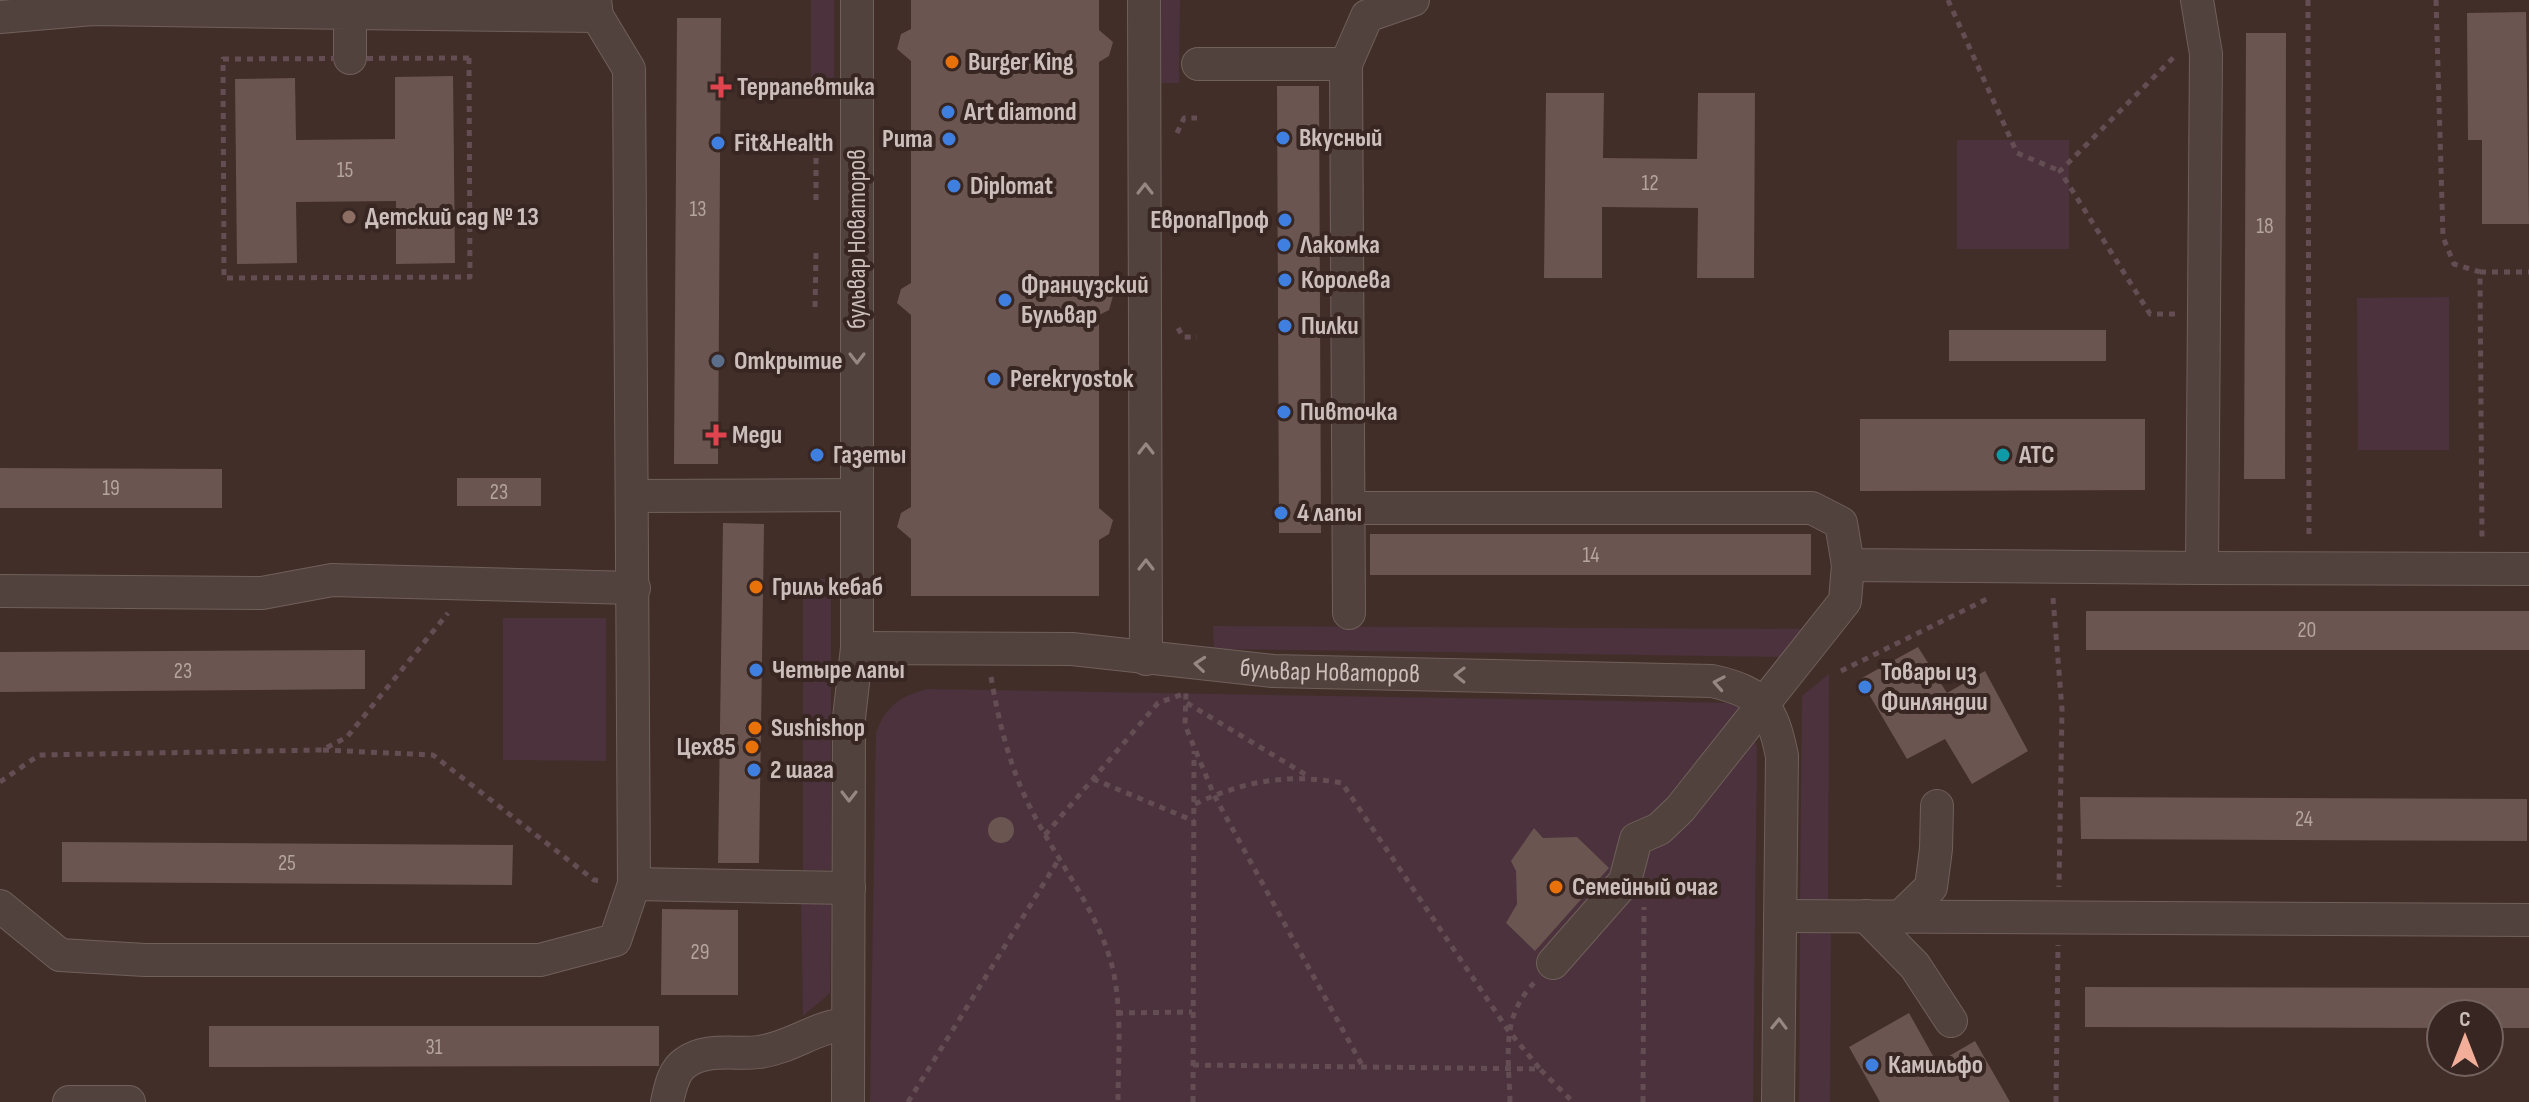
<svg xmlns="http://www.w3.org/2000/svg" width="2529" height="1102" font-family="'Sofia Sans Condensed',sans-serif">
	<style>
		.green { fill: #4b323c }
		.building { fill: #6b5550 }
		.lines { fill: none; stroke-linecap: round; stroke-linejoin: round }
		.minor-casing { stroke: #6f605c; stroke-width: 34 }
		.path { stroke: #644e54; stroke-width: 5; stroke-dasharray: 6 6; stroke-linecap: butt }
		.minor { stroke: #52423d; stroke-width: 32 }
		.oneway { stroke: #958782 }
		.food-dot { fill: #e8710a; stroke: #372622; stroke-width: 3 }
		.health-dot { fill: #e0444e; stroke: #372622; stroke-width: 3 }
		.shop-dot { fill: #3f7fe0; stroke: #372622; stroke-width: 3 }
		.education-dot { fill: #8d6e63; stroke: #372622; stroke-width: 3 }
		.service-dot { fill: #5c6f8a; stroke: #372622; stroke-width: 3 }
		.culture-dot { fill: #0f9aa8; stroke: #372622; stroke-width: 3 }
		.labels { text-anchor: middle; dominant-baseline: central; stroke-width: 8; stroke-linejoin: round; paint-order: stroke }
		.number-label { font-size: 22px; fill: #b4a4a0 }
		.poi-label { font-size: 26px; font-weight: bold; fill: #ccbfbb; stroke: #372622; text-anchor: start }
		.street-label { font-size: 26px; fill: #ccbfbb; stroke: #372622 }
	</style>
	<rect width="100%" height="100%" fill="#422e29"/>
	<g class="green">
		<rect x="811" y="0" width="23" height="85"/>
		<polygon points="1159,0 1180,0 1179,83 1158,83"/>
		<polygon points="2069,140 2069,249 1957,249 1957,140"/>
		<polygon points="2449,297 2449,450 2358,450 2357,298"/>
		<rect x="803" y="579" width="28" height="291"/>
		<polygon points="503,618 606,618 606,761 503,760"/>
		<polygon points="1213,626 1804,629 1785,657 1214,649"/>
		<polygon points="1829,674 1828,902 1800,902 1802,696"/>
		<path d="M 927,689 L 1739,703 L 1757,747 L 1753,1102 L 870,1102 L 876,732 C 887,705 899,697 927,689 Z"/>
		<polygon points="801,904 831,904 830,993 803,1016"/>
		<polygon points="1800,932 1831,932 1830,1102 1799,1102"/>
	</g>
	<g class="building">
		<polygon points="911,0 1099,0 1099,30 1113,42 1109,56 1099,62 1099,283 1113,296 1109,310 1099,315 1099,508 1113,520 1109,534 1099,540 1099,596 911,596 911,539 897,527 901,513 911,507 911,315 897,303 901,289 911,283 911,61 897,49 901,34 911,29"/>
		<polygon points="2526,12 2529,224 2482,224 2482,140 2468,140 2467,13"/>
		<polygon points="677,18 721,18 718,464 674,464"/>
		<polygon points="2246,33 2286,33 2285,479 2244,479"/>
		<polygon points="453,76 455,263 396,264 396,201 296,202 297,263 237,264 235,79 295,78 296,140 395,139 395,77"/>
		<polygon points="1277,86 1319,86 1321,533 1279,533"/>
		<polygon points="1546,93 1604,93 1603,158 1697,159 1698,93 1755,93 1754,278 1697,278 1698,208 1602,207 1602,278 1544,278"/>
		<rect x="1949" y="330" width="157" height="31"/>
		<polygon points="1860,419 2145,419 2145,490 1860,491"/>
		<polygon points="0,468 222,469 222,508 0,508"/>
		<rect x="457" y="478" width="84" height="28"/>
		<polygon points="723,523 764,524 759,863 718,863"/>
		<rect x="1370" y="534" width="441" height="41"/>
		<rect x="2086" y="611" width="443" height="39"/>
		<polygon points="1918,647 1947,693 1985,671 2028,751 1972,784 1945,739 1907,759 1860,679"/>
		<polygon points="365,650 365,689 0,692 0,652"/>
		<polygon points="2080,797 2527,799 2527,841 2081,839"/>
		<circle cx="1001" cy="830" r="13"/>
		<polygon points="1534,828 1543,838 1577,837 1609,868 1535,951 1506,923 1517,904 1516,871 1511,861"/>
		<polygon points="62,842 513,845 512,885 62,882"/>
		<polygon points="662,909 738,910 738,995 661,995"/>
		<polygon points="2085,987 2529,988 2529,1028 2489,1028 2489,1014 2441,1014 2441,1028 2085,1027"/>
		<polygon points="1909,1013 1937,1063 1975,1041 2010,1102 1880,1102 1849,1047"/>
		<polygon points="209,1026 659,1026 659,1066 209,1067"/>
	</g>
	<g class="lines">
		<g class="minor-casing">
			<g id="minor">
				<polyline points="350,0 350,13 597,16"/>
				<polyline points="1144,0 1146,659"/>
				<polyline points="0,17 93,9 350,13 350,58"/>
				<polyline points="1198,64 1346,64 1367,16 1413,0"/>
				<polyline points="1346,64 1349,613"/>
				<polyline points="633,496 857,495"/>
				<polyline points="1349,508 1812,508 1841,523 1848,565 2202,568 2206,54 2197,0"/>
				<polyline points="2202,568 2529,569"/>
				<polyline points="0,591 262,593 332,580 634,588"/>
				<path id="s1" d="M 857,648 L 1072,649 L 1273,671 L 1712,681 C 1762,692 1772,707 1782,756 L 1778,1102"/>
				<polyline points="634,884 849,888"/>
				<polyline points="0,906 60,955 145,960 540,960 615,940 634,884 629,69 597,16 595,0"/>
				<polyline points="1780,916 2529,920"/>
				<polyline points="1866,916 1915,966 1951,1021"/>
				<polyline points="1901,916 1931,887 1936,849 1937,806"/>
				<polyline points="1553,963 1625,881 1636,839 1659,829 1680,809 1845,601 1848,565"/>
				<polyline points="69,1102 129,1102"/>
				<path d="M 667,1102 C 670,1089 673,1071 685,1063 C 706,1047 735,1055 759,1052 C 791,1048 816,1026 848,1024"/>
				<polyline points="848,1102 849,718 857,648 857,0"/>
			</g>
		</g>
		<g class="path">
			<polyline points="1948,0 2017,153 2060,171"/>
			<polyline points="2308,0 2309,539"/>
			<polyline points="2436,0 2443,237 2454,264 2480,272 2482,540"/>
			<polygon points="469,58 470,277 224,278 223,59"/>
			<polyline points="1177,133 1184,118 1197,118"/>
			<polyline points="816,146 816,201"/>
			<polyline points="2480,272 2529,272"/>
			<polyline points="815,307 816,253"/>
			<polyline points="2175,314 2150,314 2060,171 2176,55"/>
			<polyline points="1178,328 1183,337 1197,337"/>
			<polyline points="2053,598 2062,709 2059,887"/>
			<polyline points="1841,671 1987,599"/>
			<path d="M 991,677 C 999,723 1010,769 1032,811 C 1058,862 1095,907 1111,962 C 1123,1006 1118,1057 1118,1102"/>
			<polyline points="1187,703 1308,776"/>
			<polyline points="323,750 433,755 594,880 602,881"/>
			<polyline points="1093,779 1194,821"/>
			<polyline points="0,782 39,755 322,750 347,737 448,613"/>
			<path d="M 1195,804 C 1244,781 1289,773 1342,783 L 1508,1030 L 1540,1069"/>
			<polyline points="1045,835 1158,703 1186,693 1185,725 1214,795 1362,1065"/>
			<polyline points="1117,1013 1192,1012"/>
			<polyline points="1193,1065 1540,1069 1573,1102"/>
			<polyline points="908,1102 1059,859"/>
			<polyline points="1193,1102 1194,751"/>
			<path d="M 1510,1102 C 1509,1057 1500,1018 1534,983"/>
			<polyline points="1643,1102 1644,907"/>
			<polyline points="2056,1102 2058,945"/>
		</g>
		<use href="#minor" class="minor"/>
	</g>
	<defs><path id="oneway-chevron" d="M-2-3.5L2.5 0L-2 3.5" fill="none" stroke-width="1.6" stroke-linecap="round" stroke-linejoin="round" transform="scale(2)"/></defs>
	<g class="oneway">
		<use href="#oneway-chevron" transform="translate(1145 189) rotate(-90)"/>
		<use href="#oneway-chevron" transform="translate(857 358) rotate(90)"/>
		<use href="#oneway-chevron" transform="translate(1146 449) rotate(-90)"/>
		<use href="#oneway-chevron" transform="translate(1146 565) rotate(-90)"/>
		<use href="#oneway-chevron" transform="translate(1200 664) rotate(-175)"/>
		<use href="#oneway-chevron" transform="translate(1460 675) rotate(-179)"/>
		<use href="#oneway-chevron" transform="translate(1719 683) rotate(-170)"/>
		<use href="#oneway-chevron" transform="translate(849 796) rotate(90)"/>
		<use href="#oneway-chevron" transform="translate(1779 1024) rotate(-89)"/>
	</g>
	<g class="food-dot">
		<circle cx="952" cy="62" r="8"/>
		<circle cx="756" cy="587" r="8"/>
		<circle cx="755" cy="728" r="8"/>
		<circle cx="752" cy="747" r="8"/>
		<circle cx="1556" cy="887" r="8"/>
	</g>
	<g class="health-dot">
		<path d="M717 75h8v8h8v8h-8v8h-8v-8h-8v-8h8z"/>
		<path d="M712 423h8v8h8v8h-8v8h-8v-8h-8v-8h8z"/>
	</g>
	<g class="shop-dot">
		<circle cx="948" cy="112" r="8"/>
		<circle cx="1283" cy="138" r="8"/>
		<circle cx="949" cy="139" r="8"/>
		<circle cx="718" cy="143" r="8"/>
		<circle cx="954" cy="186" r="8"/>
		<circle cx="1285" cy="220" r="8"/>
		<circle cx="1284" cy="245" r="8"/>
		<circle cx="1285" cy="280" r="8"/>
		<circle cx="1005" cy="300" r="8"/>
		<circle cx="1285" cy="326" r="8"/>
		<circle cx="994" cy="379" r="8"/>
		<circle cx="1284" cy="412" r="8"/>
		<circle cx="817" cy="455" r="8"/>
		<circle cx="1281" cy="513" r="8"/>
		<circle cx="756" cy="670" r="8"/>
		<circle cx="1865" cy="687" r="8"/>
		<circle cx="754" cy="770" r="8"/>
		<circle cx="1872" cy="1065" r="8"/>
	</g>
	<circle class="education-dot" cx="349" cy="217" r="8"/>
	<circle class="service-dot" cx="718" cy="361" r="8"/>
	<circle class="culture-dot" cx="2003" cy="455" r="8"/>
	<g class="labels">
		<g class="number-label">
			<text x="345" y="170">15</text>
			<text x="1650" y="183">12</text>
			<text x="698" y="209">13</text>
			<text x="2265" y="226">18</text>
			<text x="111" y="488">19</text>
			<text x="499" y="492">23</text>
			<text x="1591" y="555">14</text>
			<text x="2307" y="630">20</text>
			<text x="183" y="671">23</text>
			<text x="2304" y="819">24</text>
			<text x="287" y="863">25</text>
			<text x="700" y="952">29</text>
			<text x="434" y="1047">31</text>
		</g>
		<g class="poi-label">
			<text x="968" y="62">Burger King</text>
			<text x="737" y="87">Террапевтика</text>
			<text x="964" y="112">Art diamond</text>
			<text x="1299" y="138">Вкусный</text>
			<text x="933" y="139" text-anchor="end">Puma</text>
			<text x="734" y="143">Fit&amp;Health</text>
			<text x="970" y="186">Diplomat</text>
			<text x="365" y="217">Детский сад № 13</text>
			<text x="1269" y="220" text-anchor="end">ЕвропаПроф</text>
			<text x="1300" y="245">Лакомка</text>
			<text x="1301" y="280">Королева</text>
			<text x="1021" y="285">Французский<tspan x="1021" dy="30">Бульвар</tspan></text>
			<text x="1301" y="326">Пилки</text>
			<text x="734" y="361">Открытие</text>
			<text x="1010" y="379">Perekryostok</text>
			<text x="1300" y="412">Пивточка</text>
			<text x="732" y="435">Меди</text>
			<text x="833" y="455">Газеты</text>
			<text x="2019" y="455">АТС</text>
			<text x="1297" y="513">4 лапы</text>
			<text x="772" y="587">Гриль кебаб</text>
			<text x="772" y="670">Четыре лапы</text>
			<text x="1881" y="672">Товары из<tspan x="1881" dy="30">Финляндии</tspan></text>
			<text x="771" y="728">Sushishop</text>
			<text x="736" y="747" text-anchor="end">Цех85</text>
			<text x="770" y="770">2 шага</text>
			<text x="1572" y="887">Семейный очаг</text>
			<text x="1888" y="1065">Камильфо</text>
		</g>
		<g class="street-label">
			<text transform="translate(857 239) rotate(-90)">бульвар Новаторов</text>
			<text stroke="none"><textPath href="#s1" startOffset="474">бульвар Новаторов</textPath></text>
		</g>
	</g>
	<g transform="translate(2465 1038)"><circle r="38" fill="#372622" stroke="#73635f" stroke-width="2"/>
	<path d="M0-6L14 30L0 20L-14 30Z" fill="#f2ae99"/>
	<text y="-12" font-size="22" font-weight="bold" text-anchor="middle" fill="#ccbfbb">С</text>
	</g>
</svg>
